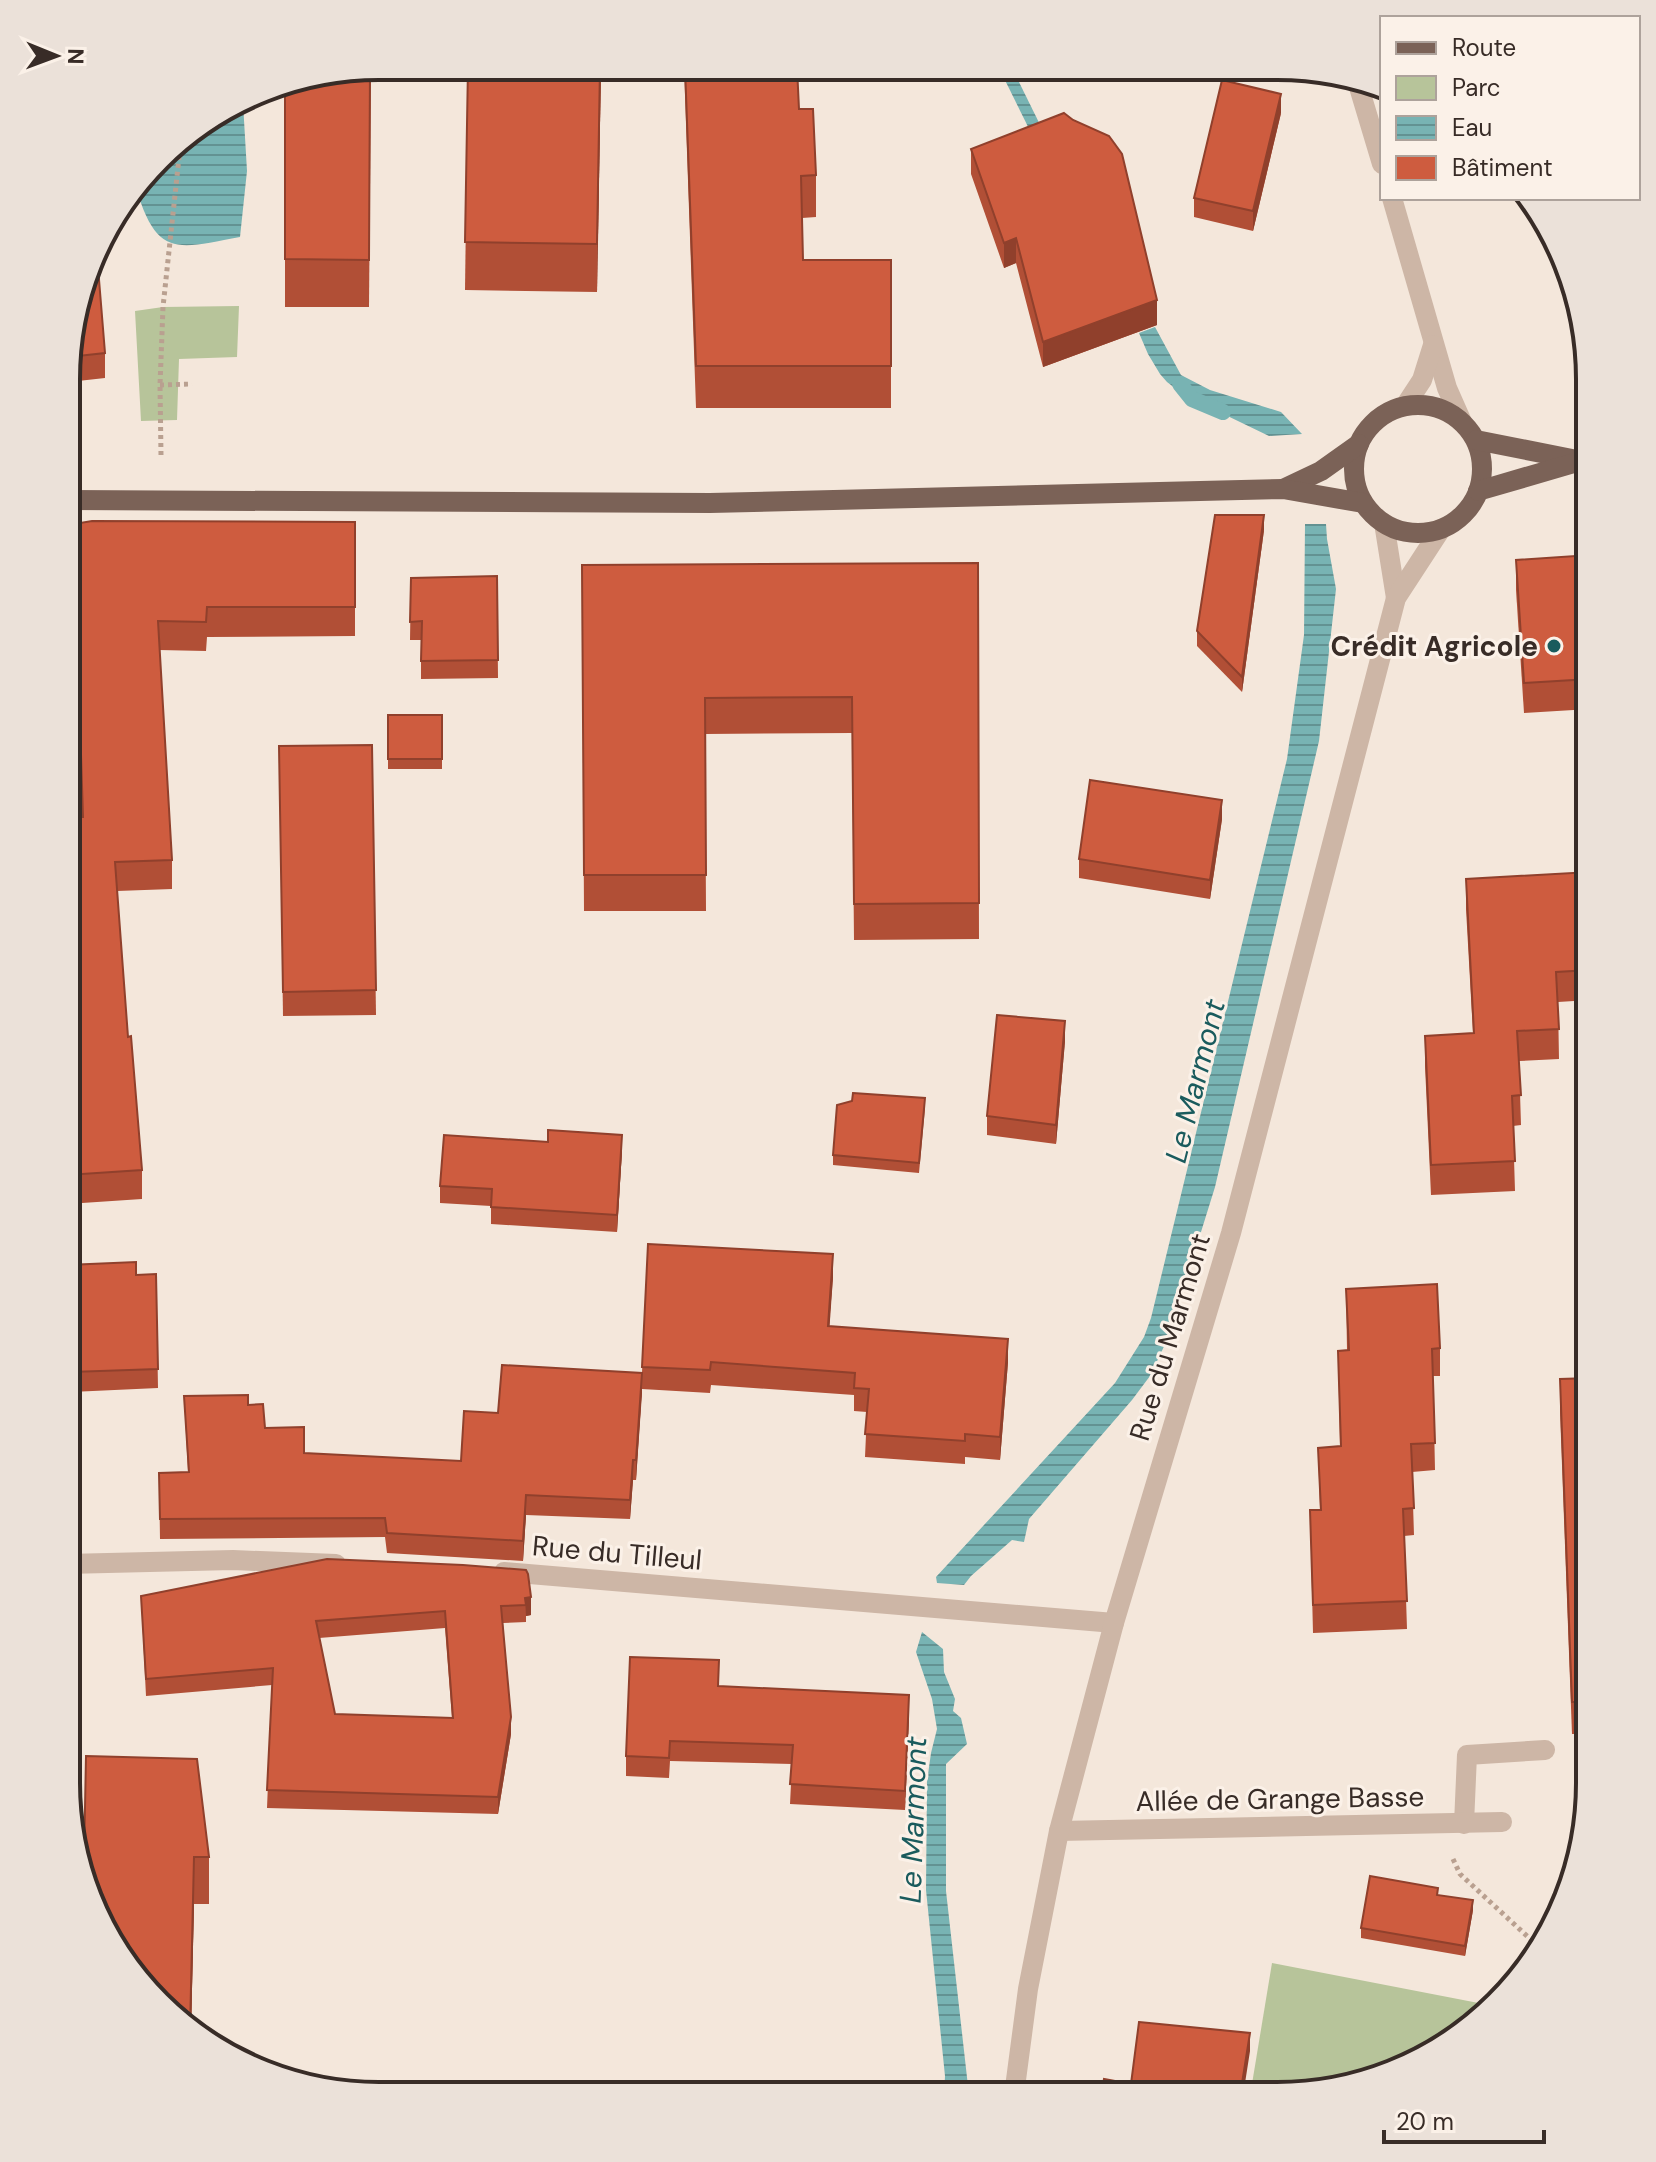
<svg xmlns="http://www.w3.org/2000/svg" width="1656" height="2162" font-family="'DM Sans',sans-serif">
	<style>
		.green { fill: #b7c49a }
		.water { fill: url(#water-rules) }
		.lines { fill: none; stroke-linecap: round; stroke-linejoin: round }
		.stream { stroke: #78b3b3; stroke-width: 16 }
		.path { stroke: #b9a090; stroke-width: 5; stroke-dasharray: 4 4; stroke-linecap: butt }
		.service { stroke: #cdb6a6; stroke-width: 20 }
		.minor { stroke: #cdb6a6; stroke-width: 20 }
		.primary { stroke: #7b6257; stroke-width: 20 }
		.wall { fill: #b14f36; fill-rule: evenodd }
		.shaded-wall { fill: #90402c }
		.building { fill: #ce5c3f; stroke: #90402c; stroke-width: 2; fill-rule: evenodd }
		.poi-dot { fill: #1a5b5d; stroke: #fbf1e8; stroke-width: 3 }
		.labels { text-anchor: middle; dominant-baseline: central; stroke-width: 6; stroke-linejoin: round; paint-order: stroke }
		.poi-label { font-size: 28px; font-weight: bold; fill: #382c27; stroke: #fbf1e8; text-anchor: end }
		.street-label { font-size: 28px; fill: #382c27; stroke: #fbf1e8 }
		.water-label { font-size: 30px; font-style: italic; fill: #1a5b5d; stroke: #fbf1e8 }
		.rim { fill: none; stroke: #382c27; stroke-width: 4 }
	</style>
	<defs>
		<pattern id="water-rules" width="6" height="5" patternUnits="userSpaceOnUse" patternTransform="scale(2)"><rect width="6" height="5" fill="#78b3b3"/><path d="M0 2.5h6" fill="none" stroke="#639292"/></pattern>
	</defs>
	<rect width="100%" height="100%" fill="#f4e7db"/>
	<g class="green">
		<polygon points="239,306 237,357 179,359 177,420 141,421 135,311 163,307"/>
		<polygon points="1272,1963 1494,2006 1483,2019 1416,2063 1277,2096 1250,2096"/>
	</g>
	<g class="water">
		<polygon points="999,68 1012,68 1053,151 1042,155"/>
		<path d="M 243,103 L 247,171 L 240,237 C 177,249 157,258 136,188 L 173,143 Z"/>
		<polygon points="1155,327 1181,375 1210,390 1281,412 1302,434 1269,436 1184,395 1167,382 1160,374 1148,354 1139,333"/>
		<polygon points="1305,524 1326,524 1327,539 1336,589 1319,741 1215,1187 1168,1338 1150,1376 1132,1400 1029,1519 1024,1542 1012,1540 971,1576 964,1585 937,1583 936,1577 1115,1383 1144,1337 1151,1318 1287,759 1304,635"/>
		<polygon points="922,1632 943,1649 944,1672 955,1699 953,1711 961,1718 967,1744 946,1764 946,1891 969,2095 944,2095 945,2076 926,1890 927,1782 931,1753 937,1729 932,1699 916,1652"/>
	</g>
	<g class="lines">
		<polyline class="stream" points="1180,384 1192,399 1223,412"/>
		<g class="path">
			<polyline points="160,385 192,384"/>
			<polyline points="161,455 160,385 163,307 181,139"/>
			<polyline points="1453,1859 1460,1874 1541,1949"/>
		</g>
		<polyline class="service" points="1464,1824 1467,1755 1545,1750"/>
		<g class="minor">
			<polyline points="1358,84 1382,164"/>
			<polyline points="1392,198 1447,388 1462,422"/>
			<polyline points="1405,406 1422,380 1433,345"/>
			<polyline points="1384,523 1396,598"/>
			<polyline points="66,1564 233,1560 336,1564"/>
			<polyline points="504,1572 1114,1623"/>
			<polyline points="1059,1831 1502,1822"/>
			<polyline points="1014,2095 1028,1989 1059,1831 1114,1623 1231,1233 1396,598 1441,529"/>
		</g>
		<g class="primary">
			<circle cx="1418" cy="469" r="64"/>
			<polyline points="1476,440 1577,460"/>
			<polyline points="1283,489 1321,471 1359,444"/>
			<polyline points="1478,491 1581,461 1590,460"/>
			<polyline points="68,500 710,503 1283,489 1363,503"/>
		</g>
	</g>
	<g class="wall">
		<polygon points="468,66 601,67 597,292 465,290"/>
		<polygon points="371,67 369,307 285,307 285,82"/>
		<polygon points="684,67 797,67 799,109 816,175 816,217 802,218 803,260 891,260 891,408 696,408"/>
		<polygon points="1012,68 1083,68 1019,81"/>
		<polygon points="1281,113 1253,231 1194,217 1194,198"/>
		<polygon points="971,149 1157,325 1043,367 1016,263 1004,268 971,174"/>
		<polygon points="69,338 105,353 105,378 69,382"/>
		<polygon points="355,522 355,636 207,637 206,651 159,650 172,860 172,889 117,891 128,1037 142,1170 142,1199 67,1204 68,817 83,817 79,721 68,722 68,525"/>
		<polygon points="1264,530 1242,692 1197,646 1197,631"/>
		<polygon points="1590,555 1590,709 1524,713 1516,590 1516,560"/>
		<polygon points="978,563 979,939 854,940 852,733 705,734 706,911 584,911 582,565"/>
		<polygon points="497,576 498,678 421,679 421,640 410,640 411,578"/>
		<rect x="388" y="715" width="54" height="54"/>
		<polygon points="372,745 376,1015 283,1016 279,746"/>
		<polygon points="1222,819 1210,899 1079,878 1079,859"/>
		<polygon points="1590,872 1590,1000 1558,1002 1559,1059 1519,1061 1521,1125 1513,1126 1515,1191 1431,1195 1425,1066 1425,1036 1473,1033 1466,909 1466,879"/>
		<polygon points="1065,1041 1056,1144 987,1135 987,1116"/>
		<polygon points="925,1108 919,1173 833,1165 833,1155"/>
		<polygon points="622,1151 617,1232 491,1224 491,1206 440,1203 440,1186"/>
		<polygon points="648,1244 833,1277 829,1326 1008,1362 1000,1460 965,1457 965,1464 865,1457 867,1412 854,1411 854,1395 711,1385 710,1393 642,1389 636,1480 633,1480 630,1519 526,1515 523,1561 387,1553 385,1537 160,1539 159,1473 188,1472 184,1396 248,1405 265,1428 304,1453 461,1461 498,1413 642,1373"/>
		<polygon points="67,1265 136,1275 156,1274 158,1388 71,1392"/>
		<polygon points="1346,1289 1440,1348 1440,1376 1433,1376 1435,1470 1412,1472 1414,1535 1404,1536 1407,1629 1313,1633 1310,1510 1320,1510 1318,1448 1340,1446 1338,1351 1347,1350"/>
		<polygon points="1590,1378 1589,1734 1572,1734 1560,1411 1560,1379"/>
		<path d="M 526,1570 L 531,1615 L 526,1616 L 526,1622 L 503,1623 L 511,1734 L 498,1814 L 267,1808 L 272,1685 L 146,1696 L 141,1596 ZM 445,1628 L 452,1718 L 335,1714 L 319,1638 Z"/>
		<polygon points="719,1686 909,1715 905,1810 790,1804 792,1764 670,1761 669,1778 626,1776 626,1756"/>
		<polygon points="209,1857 209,1904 194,1904 191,2031 143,1989 84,1860"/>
		<polygon points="1438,1895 1473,1910 1465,1956 1361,1938 1361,1928"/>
	</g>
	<g class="shaded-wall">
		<polygon points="600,67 601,67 597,292 597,244"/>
		<polygon points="1281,94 1281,113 1253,231 1253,211"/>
		<polygon points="1016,238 1016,263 1004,268 1004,243"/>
		<polygon points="1157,300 1157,325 1043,367 1043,342"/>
		<polygon points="1264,515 1264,530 1242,692 1242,677"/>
		<polygon points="1222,800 1222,819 1210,899 1210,880"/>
		<polygon points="1065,1021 1065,1041 1056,1144 1056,1125"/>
		<polygon points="622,1135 622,1151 617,1232 617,1215"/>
		<polygon points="833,1254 833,1277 828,1349 828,1326"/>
		<polygon points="1008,1339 1008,1362 1000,1460 1000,1437"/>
		<polygon points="642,1373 642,1393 636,1480 636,1460"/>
		<polygon points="633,1460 633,1480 630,1519 630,1500"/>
		<polygon points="526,1495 526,1515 523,1561 523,1541"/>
		<polygon points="531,1597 531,1615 526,1616 525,1598"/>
		<polygon points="909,1695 909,1715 905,1810 905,1791"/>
		<polygon points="511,1717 511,1734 498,1814 498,1797"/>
		<polygon points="194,1857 194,1904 191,2031 190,2030"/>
		<polygon points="1473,1900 1473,1910 1465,1956 1465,1946"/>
		<polygon points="1250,2033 1250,2051 1243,2096 1240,2096"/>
	</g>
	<g class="building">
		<polygon points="468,66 600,67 597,244 465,242"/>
		<polygon points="685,67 797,67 799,109 813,109 816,175 801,176 803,260 891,260 891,366 696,366"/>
		<polygon points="370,68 369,260 285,259 285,82"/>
		<polygon points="1222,80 1281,94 1253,211 1194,198"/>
		<polygon points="1064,113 1073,120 1109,136 1122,154 1157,300 1043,342 1016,238 1004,243 971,149"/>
		<polygon points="97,255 105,353 69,357 69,338"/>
		<polygon points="1215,515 1264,515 1242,677 1197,631"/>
		<polygon points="92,521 355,522 355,607 207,607 206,622 158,621 172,860 115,862 128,1037 131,1036 142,1170 67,1175 68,817 83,817 79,692 68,693 68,525"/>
		<polygon points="1590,555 1590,679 1524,683 1516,560"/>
		<polygon points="978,563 979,903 854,904 852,697 705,698 706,875 584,875 582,565"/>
		<polygon points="497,576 498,660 421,661 422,621 410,622 411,578"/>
		<rect x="388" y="715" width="54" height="44"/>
		<polygon points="372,745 376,990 283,992 279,746"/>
		<polygon points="1090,780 1222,800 1210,880 1079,859"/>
		<polygon points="1590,872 1590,970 1556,972 1559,1029 1517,1031 1521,1095 1512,1096 1515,1161 1431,1165 1425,1036 1474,1033 1466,879"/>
		<polygon points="997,1015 1065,1021 1056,1125 987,1116"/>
		<polygon points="853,1093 925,1098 919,1163 833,1155 837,1105 852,1101"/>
		<polygon points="548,1130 622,1135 617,1215 491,1207 492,1189 440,1186 444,1135 548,1142"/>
		<polygon points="648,1244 833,1254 828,1326 1008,1339 1000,1437 965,1434 965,1441 865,1434 869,1389 854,1388 855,1373 711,1362 710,1370 642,1367"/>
		<polygon points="136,1262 136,1275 156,1274 158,1369 71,1372 67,1265"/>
		<polygon points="1437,1284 1440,1348 1432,1349 1435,1443 1411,1444 1414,1508 1403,1509 1407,1601 1313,1605 1310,1510 1321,1510 1318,1448 1341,1446 1338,1351 1349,1350 1346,1289"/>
		<polygon points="502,1365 642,1373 636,1460 633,1460 630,1500 526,1495 523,1541 387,1533 385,1518 160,1519 159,1473 189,1472 184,1396 248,1395 248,1405 263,1404 265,1428 304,1427 304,1453 461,1461 464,1411 498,1413"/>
		<polygon points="1590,1378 1589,1702 1572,1702 1560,1379"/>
		<path d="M 327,1559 L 463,1565 L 526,1570 L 528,1574 L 531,1597 L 525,1598 L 526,1605 L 501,1606 L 511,1717 L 498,1797 L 267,1790 L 273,1668 L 146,1679 L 141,1596 ZM 445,1611 L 453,1718 L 335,1714 L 316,1621 Z"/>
		<polygon points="630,1657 719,1660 718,1686 909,1695 905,1791 790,1784 793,1745 670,1741 669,1758 626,1756"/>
		<polygon points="86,1756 197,1759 209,1857 194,1857 190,2030 143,1989 98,1922 84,1860"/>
		<polygon points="1370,1876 1438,1888 1437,1895 1473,1900 1465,1946 1361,1928"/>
		<polygon points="1139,2022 1250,2033 1240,2096 1101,2096 1104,2079 1131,2084"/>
	</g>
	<circle class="poi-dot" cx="1554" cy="646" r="8"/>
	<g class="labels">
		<g class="poi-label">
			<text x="1538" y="646">Crédit Agricole</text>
		</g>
		<g class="street-label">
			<text transform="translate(1170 1337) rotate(-73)">Rue du Marmont</text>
			<text transform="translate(617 1553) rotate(5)">Rue du Tilleul</text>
			<text transform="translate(1280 1799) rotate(-1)">Allée de Grange Basse</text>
		</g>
		<g class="water-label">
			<text transform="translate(1195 1081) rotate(-76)">Le Marmont</text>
			<text transform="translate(913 1820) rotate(-88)">Le Marmont</text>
		</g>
	</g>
	<path d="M0 0H1656V2162H0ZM379 80H1277A299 299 0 0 1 1576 379V1783A299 299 0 0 1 1277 2082H379A299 299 0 0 1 80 1783V379A299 299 0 0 1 379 80Z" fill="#ebe1d9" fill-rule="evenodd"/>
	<path class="rim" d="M379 80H1277A299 299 0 0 1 1576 379V1783A299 299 0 0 1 1277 2082H379A299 299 0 0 1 80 1783V379A299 299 0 0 1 379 80Z"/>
	<rect x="1380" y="16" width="260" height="184" fill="#fbf1e8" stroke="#ada29b" stroke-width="2"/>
	<rect x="1396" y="42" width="40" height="12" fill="#7b6257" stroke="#ada29b" stroke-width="2"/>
	<text x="1452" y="56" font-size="24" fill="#382c27">Route</text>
	<rect x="1396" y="76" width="40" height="24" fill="#b7c49a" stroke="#ada29b" stroke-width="2"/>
	<text x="1452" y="96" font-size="24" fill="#382c27">Parc</text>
	<rect x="1396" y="116" width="40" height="24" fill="url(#water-rules)" stroke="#ada29b" stroke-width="2"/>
	<text x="1452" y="136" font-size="24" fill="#382c27">Eau</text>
	<rect x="1396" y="156" width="40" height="24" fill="#ce5c3f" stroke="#ada29b" stroke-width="2"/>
	<text x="1452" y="176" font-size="24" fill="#382c27">Bâtiment</text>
	<g transform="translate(56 56) rotate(91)" stroke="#fbf1e8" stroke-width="6" paint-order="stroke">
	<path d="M0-6L14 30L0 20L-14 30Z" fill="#382c27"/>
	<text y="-12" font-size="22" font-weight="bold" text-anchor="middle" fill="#382c27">N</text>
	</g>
	<path d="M1384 2130v12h160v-12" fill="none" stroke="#382c27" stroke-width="4"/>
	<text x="1396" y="2130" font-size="24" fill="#382c27" stroke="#fbf1e8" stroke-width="6" paint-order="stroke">20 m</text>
</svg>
